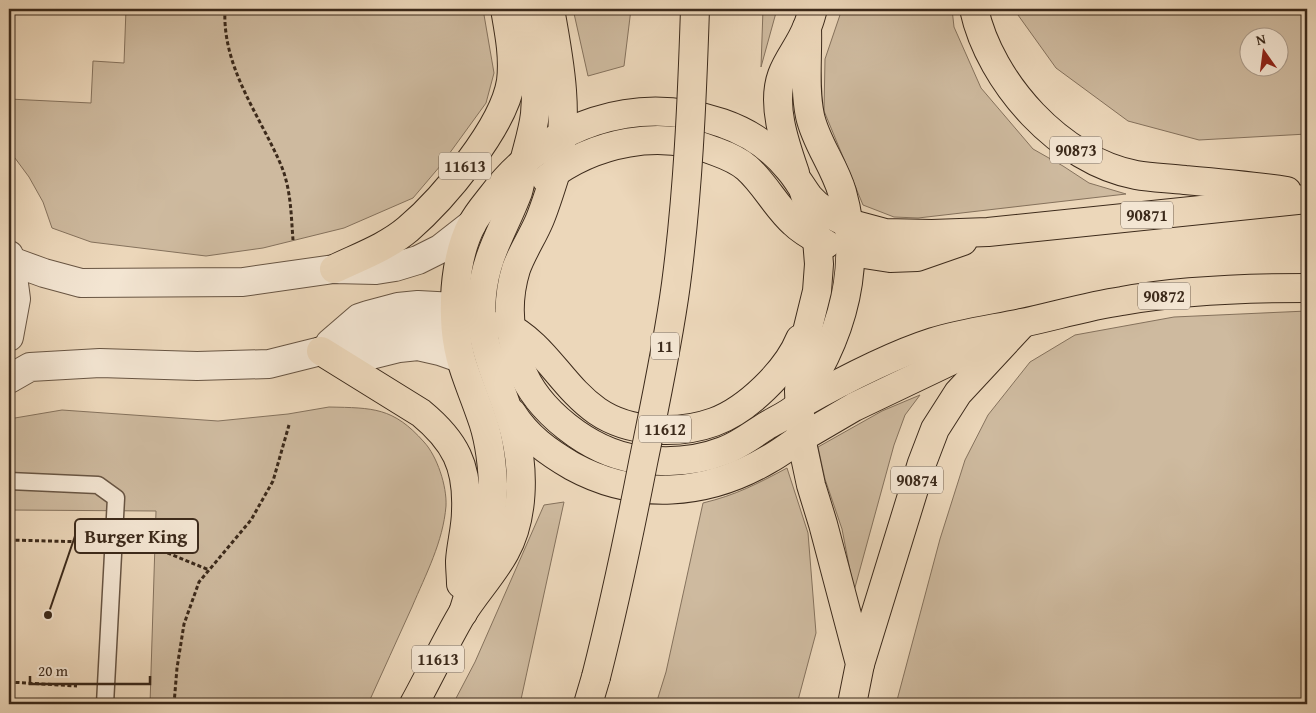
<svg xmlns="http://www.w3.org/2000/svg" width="1316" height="713" font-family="'Gentium Book Plus',serif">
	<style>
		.green { fill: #ceba9f; stroke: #85725d; fill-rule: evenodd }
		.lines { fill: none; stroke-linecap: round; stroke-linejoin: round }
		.service-casing { stroke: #685543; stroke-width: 19 }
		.minor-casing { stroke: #685543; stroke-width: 30 }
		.primary-casing { stroke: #3c2a1b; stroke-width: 30 }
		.trunk-casing { stroke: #3c2a1b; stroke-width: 30 }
		.path { stroke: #3c2a1b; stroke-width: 3; stroke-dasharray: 4 2.5; stroke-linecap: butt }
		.service { stroke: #f3e5d2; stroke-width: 16 }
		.minor { stroke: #f3e5d2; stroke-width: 28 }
		.primary { stroke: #ecd7ba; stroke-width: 28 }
		.trunk { stroke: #ecd7ba; stroke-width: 28 }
		.primary-bridge-casing { stroke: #3c2a1b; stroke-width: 30; stroke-linecap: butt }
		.primary-bridge { stroke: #ecd7ba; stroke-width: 28 }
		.labels { text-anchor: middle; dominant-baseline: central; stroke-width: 5; stroke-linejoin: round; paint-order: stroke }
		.shield { fill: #f3e5d2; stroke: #736252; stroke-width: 1 }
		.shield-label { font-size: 16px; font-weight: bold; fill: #3c2a1b }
		.leader { fill: none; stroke: #3c2a1b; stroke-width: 2 }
		.callout-dot { fill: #3c2a1b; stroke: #f3e5d2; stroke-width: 2 }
		.callout { fill: #f3e5d2; stroke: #3c2a1b; stroke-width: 2 }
		.callout-label { font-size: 19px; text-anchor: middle; font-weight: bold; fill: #3c2a1b }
	</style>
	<rect width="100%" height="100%" fill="#ecd7ba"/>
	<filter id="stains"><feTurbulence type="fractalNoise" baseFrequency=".004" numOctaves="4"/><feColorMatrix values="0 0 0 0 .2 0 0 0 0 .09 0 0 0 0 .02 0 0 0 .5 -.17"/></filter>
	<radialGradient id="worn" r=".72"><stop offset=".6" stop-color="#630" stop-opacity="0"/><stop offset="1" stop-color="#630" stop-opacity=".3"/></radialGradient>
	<g class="green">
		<polygon points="126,9 483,9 494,73 486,103 441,165 413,198 344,228 263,248 206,256 91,242 52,228 43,202 29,177 9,150 9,99 91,103 93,61 124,63"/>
		<polygon points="573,9 631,9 624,66 588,76"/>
		<polygon points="763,9 777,9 761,67"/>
		<polygon points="842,9 952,9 954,27 981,88 1033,149 1063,166 1089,183 1126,194 918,218 894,217 863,205 824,111 825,59"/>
		<path d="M 1016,9 L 1307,9 L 1307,134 L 1199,140 L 1128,121 L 1056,68 L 1018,15 ZM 1248,38 L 1278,38 L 1278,68 L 1248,68 Z"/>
		<polygon points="1307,311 1307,704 896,704 940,539 965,460 988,415 1030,362 1075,335 1174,317"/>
		<polygon points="920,395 905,415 894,445 854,591 842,529 825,479 818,447 882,411"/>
		<path d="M 329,407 C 373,408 393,407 424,442 C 437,456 447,486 446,506 C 443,542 426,574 412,607 C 397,639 383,672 368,704 L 150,704 L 156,511 L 9,510 L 9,419 L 62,410 L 218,421 L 288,414 Z"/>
		<path d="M 787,468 L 808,533 L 816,633 L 797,704 L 656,704 L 666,672 L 703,503 C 736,495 757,484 787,468 Z"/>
		<polygon points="564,502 520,704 453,704 475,662 544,505"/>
	</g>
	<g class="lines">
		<g class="service-casing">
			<polyline id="service" points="9,481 98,485 116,498 105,704"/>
		</g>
		<g class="minor-casing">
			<g id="minor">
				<polyline points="9,255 11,261 16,299 9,337"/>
				<polyline points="11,261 44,273 81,283 243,282 334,269 376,270 395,267 418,260 440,249 472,224"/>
				<polyline points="330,343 359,318 368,315 398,307 418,305 455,307"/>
				<polyline points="338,353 363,357 399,348 418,346 440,351 460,358"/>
				<polyline points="9,379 30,367 100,363 197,366 269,364 321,351 402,327 432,326 456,332"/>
			</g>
		</g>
		<g class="primary-casing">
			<g id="primary">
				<path d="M 550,9 C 560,63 570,118 556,172 C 551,188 546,204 540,219 C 533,236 522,252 516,269 C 506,301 509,335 520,366 C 536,411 590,452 636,459 C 665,463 695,462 723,451 C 738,446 752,435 766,426 C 776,420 790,414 798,406 C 807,398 812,382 817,372 C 848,315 860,256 842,192 C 834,165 816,143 810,116 C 804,87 808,57 807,28"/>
				<path d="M 795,173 C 785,144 771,105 782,75 C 788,58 801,44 807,27 C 810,21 811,15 813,9"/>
				<path d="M 546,179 C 594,142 660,128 717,152 C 728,156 739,161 747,168 C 765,184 776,207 794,223 C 803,232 815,238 826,244"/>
				<polyline points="804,192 813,220 817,239 819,264 817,291 802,352 799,391 801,438 811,485 823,524 860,664 852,704"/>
				<path d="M 334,269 C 359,257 387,247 408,229 C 443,199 504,127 511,81 C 514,57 509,32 505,9"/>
				<path d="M 503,324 C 546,345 560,385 597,411 C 629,433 678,435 714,422 C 747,410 787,371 800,339"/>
				<path d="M 321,351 L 421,413 C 455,441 468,466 466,511 C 466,528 461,544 460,561 C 460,569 461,577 461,584"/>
				<path d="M 512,413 C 527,437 548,452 572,466 C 636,501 707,496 769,459 C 780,453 790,445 801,438"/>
				<path d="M 463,613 C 475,572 494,528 493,484 C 492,462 489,437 481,416 C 468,378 456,358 455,317 C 454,287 458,250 472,224 C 477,214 485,205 492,196 C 547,124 635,93 722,123 C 748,132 772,148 789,169 C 797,178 802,188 809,197 C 819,209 834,217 848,223"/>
				<path d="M 414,704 C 430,675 445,643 462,614 C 475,593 493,574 505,552 C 524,518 524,471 515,434 C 503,384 477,350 482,295 C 486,254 504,229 518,192 C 521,182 522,172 524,162 C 528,146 533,131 535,114 C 538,79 535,43 528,9"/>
				<polyline points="588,704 596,677"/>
			</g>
		</g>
		<g class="trunk-casing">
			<g id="trunk">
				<path d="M 974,9 C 990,83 1061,161 1136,175 C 1152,178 1169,178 1185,180 C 1219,183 1253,186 1287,191"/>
				<polyline points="848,223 885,233 932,234 988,232 1307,199"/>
				<polyline points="851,252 890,258 917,257 963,241"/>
				<path d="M 799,405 C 840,382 889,356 933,342 C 962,333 993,329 1022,323 C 1055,316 1088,306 1122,301 C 1183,290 1246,288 1307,288"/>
				<polyline points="801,438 854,407 967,353 996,338"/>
				<polyline points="860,664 922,463 935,429 958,393 1023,323"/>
			</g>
		</g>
		<g class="path">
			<path d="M 225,9 C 222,67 259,114 281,165 C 291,189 291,214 293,240"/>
			<polyline points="9,540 86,542"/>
			<polyline points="142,548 163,551 209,570"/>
			<polyline points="9,682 77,686"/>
			<polyline points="174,704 177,668 184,624 199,582 251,520 273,481 289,425"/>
		</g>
		<use href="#service" class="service"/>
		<use href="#minor" class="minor"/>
		<use href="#primary" class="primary"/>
		<use href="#trunk" class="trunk"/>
		<g class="primary-bridge-casing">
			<path id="primary-bridge" d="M 596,677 C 614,606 629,535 643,463 C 655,404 668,344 676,284 C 688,193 692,101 695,9"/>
		</g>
		<use href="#primary-bridge" class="primary-bridge"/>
	</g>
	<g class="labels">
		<g class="shield">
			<rect x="1050" y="136.5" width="52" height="27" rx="4"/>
			<rect x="439" y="152.5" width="52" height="27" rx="4"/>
			<rect x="1121" y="201.5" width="52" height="27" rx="4"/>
			<rect x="1138" y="282.5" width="52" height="27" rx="4"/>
			<rect x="651" y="332.5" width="28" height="27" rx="4"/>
			<rect x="639" y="415.5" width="52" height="27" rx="4"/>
			<rect x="891" y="466.5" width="52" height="27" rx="4"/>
			<rect x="412" y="645.5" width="52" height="27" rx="4"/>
		</g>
		<g class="shield-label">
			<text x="1076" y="150">90873</text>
			<text x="465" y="166">11613</text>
			<text x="1147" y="215">90871</text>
			<text x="1164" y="296">90872</text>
			<text x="665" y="346">11</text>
			<text x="665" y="429">11612</text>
			<text x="917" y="480">90874</text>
			<text x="438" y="659">11613</text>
		</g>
	</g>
	<path class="leader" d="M48 615L75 536"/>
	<circle class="callout-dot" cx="48" cy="615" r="5"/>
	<rect class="callout" x="75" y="519" width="123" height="34" rx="5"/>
	<g class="callout-label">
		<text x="136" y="543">Burger King</text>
	</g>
	<rect width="1316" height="713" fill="none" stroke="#ecd7ba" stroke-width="30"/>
	<rect x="10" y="10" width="1296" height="693" fill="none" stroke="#3c2a1b" stroke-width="2.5"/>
	<rect x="15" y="15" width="1286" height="683" fill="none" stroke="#3c2a1b"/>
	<g transform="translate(1264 52) rotate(346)"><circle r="24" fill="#f3e5d2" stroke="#aa9a89"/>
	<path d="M0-4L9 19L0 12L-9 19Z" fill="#8f2418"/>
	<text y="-8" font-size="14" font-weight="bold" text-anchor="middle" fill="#3c2a1b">N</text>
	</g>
	<path d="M30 676v8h120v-8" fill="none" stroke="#3c2a1b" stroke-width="2.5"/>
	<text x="38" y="676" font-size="15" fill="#3c2a1b" stroke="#f3e5d2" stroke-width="4" paint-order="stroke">20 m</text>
	<rect width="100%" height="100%" filter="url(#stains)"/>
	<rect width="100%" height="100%" fill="url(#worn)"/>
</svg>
